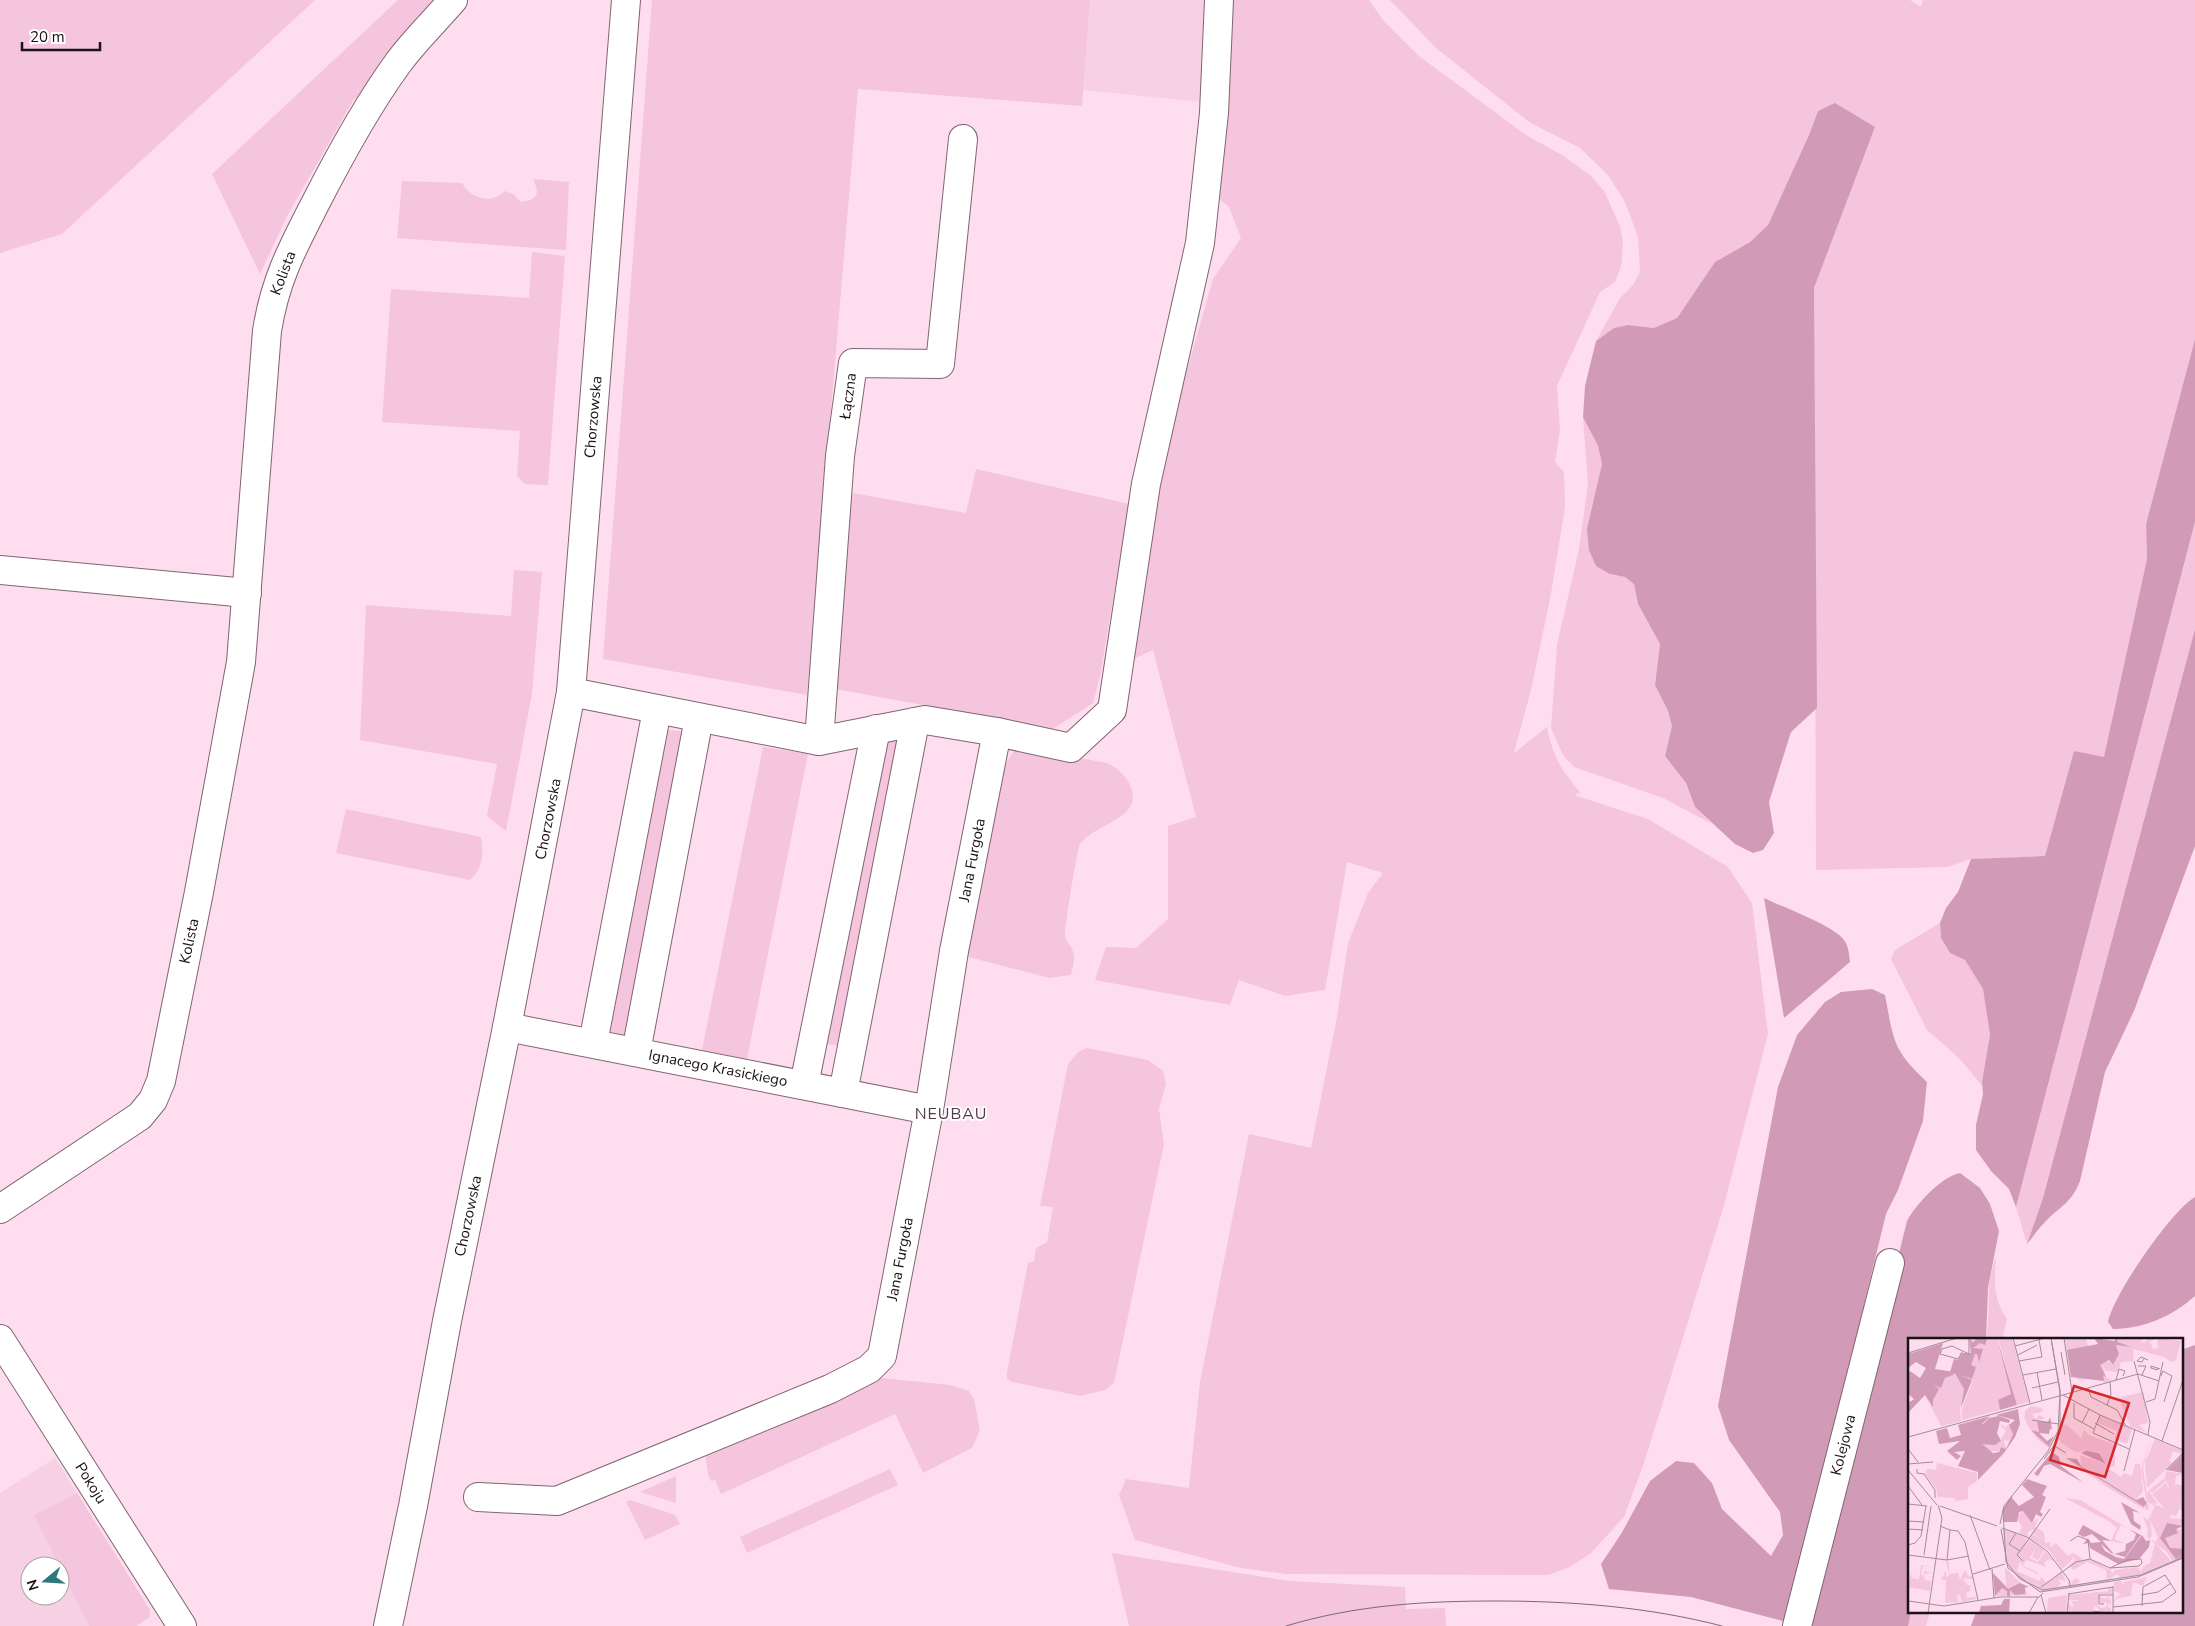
<svg xmlns="http://www.w3.org/2000/svg" width="2195" height="1626" font-family="'Nunito Sans',sans-serif">
	<style>
		.built { fill: #f8d0e4 }
		.green { fill: #f5c4dd }
		.forest { fill: #d19bb7 }
		.lines { fill: none; stroke-linecap: round; stroke-linejoin: round }
		.street-casing { stroke: #806473; stroke-width: 30 }
		.secondary-casing { stroke: #806473; stroke-width: 30 }
		.street { stroke: #fff; stroke-width: 28 }
		.secondary { stroke: #fff; stroke-width: 28 }
		.tram { stroke: #7c6972; stroke-width: 1 }
		.labels { text-anchor: middle; dominant-baseline: central; stroke-width: 4; stroke-linejoin: round; paint-order: stroke }
		.street-label { font-size: 15px; fill: #1b1116; stroke: #fff }
		.neighbourhood-label { font-size: 16px; letter-spacing: 1px; fill: #543b48; stroke: #fff }
		.inset-road { fill: none; stroke: #a38c98; stroke-width: 1 }
		.view { fill: #d62828; fill-opacity: 0.15; stroke: #d62828; stroke-width: 2.5 }
		.inset-edge { fill: none; stroke: #1b1116; stroke-width: 2.5 }
	</style>
	<rect width="100%" height="100%" fill="#fedeee"/>
	<g class="built">
		<polygon points="1090,0 1211,0 1202,102 1083,90"/>
		<polygon points="55,1458 77,1493 34,1515 59,1566 30,1566 30,1596 60,1596 60,1568 89,1626 0,1626 0,1493"/>
	</g>
	<g class="green">
		<polygon points="0,0 315,0 62,234 0,253"/>
		<polygon points="398,0 445,0 365,94 354,99 287,216 260,274 212,174"/>
		<polygon points="652,0 1090,0 1082,106 858,89 807,695 603,659"/>
		<path d="M 1231,0 L 1369,0 L 1383,20 L 1419,56 L 1526,135 L 1562,155 L 1590,175 L 1604,191 L 1620,226 L 1623,244 L 1621,267 L 1615,282 L 1600,292 L 1557,386 L 1560,430 L 1555,462 L 1564,472 L 1565,507 L 1551,594 L 1531,690 L 1514,753 L 1547,727 C 1553,757 1561,770 1581,793 L 1574,795 L 1648,819 L 1728,867 L 1752,903 L 1768,1034 L 1723,1209 L 1644,1463 L 1624,1517 L 1590,1554 L 1568,1568 L 1548,1575 L 1286,1574 L 1241,1568 L 1135,1540 L 1119,1495 L 1126,1479 L 1189,1488 L 1200,1382 L 1249,1134 L 1311,1148 L 1337,1017 L 1348,943 L 1368,893 L 1383,873 L 1347,862 L 1325,990 L 1285,996 L 1239,980 L 1230,1005 L 1095,980 L 1106,947 L 1136,948 L 1168,919 L 1168,826 L 1196,817 L 1153,650 L 1123,664 L 1154,485 L 1213,279 L 1241,238 L 1229,207 L 1218,198 Z"/>
		<polygon points="1390,0 1910,0 1921,7 1923,0 2195,0 2195,339 2146,524 2147,559 2104,758 2074,751 2045,856 1971,859 1948,867 1816,870 1814,288 1875,127 1818,110 1809,135 1768,225 1750,242 1715,262 1677,318 1654,328 1628,325 1614,328 1596,341 1620,298 1633,285 1640,272 1638,237 1625,202 1608,175 1580,148 1529,122 1436,48"/>
		<path d="M 533,179 L 569,182 L 566,250 L 397,238 L 402,181 L 462,183 C 470,197 491,206 504,191 L 513,194 L 521,202 C 538,200 540,194 533,179 Z"/>
		<polygon points="532,252 565,256 548,485 525,484 517,476 520,431 382,422 391,289 529,298"/>
		<polygon points="1583,417 1598,446 1602,464 1598,484 1610,574 1625,577 1634,584 1638,604 1660,644 1655,685 1668,711 1672,726 1665,756 1686,783 1695,807 1712,824 1663,798 1574,767 1563,755 1551,728 1557,645 1579,549 1588,484"/>
		<polygon points="976,469 1129,504 1100,677 1093,703 1053,729 830,688 847,492 966,513"/>
		<polygon points="2195,522 2195,629 2043,1198 2027,1244 2016,1207"/>
		<polygon points="514,570 542,572 532,694 506,831 487,816 497,764 360,740 366,605 511,616"/>
		<polygon points="915,722 843,1047 823,1043 876,729"/>
		<polygon points="666,729 690,733 631,1036 607,1031"/>
		<polygon points="763,747 808,754 747,1059 702,1050"/>
		<path d="M 1024,748 L 1107,763 C 1120,769 1133,782 1133,798 C 1132,820 1093,826 1080,844 C 1077,849 1065,926 1065,935 C 1065,940 1070,944 1072,949 C 1076,958 1073,966 1071,975 L 1049,978 L 965,956 L 1002,770 L 1013,752 Z"/>
		<path d="M 346,809 L 481,837 C 484,852 483,869 470,880 L 336,853 Z"/>
		<polygon points="1940,923 1941,938 1950,953 1965,960 1983,989 1990,1035 1983,1087 1960,1059 1927,1030 1891,959 1895,950"/>
		<polygon points="1087,1048 1148,1060 1163,1071 1166,1084 1159,1109 1164,1144 1114,1383 1105,1390 1080,1396 1012,1382 1007,1379 1007,1372 1028,1263 1034,1261 1036,1248 1047,1242 1053,1207 1040,1206 1068,1064 1078,1052"/>
		<path d="M 1996,1258 C 1994,1282 1993,1299 2007,1319 L 2002,1340 L 1986,1340 C 1992,1310 1984,1288 1996,1258 Z"/>
		<polygon points="872,1377 950,1385 969,1391 974,1399 980,1430 972,1448 923,1473 895,1414 721,1494 715,1480 711,1481 708,1475 704,1442"/>
		<polygon points="890,1469 898,1485 747,1553 740,1537"/>
		<polygon points="676,1476 676,1503 640,1492 642,1491"/>
		<polygon points="77,1493 150,1610 150,1617 136,1626 89,1626 34,1515"/>
		<polygon points="630,1500 675,1515 680,1524 645,1540 626,1502"/>
		<polygon points="1112,1553 1289,1581 1405,1587 1406,1609 1445,1608 1446,1626 1129,1626"/>
		<polygon points="1911,1612 1930,1612 1926,1626 1908,1626"/>
	</g>
	<g class="forest">
		<polygon points="1835,103 1875,127 1814,288 1817,708 1791,732 1769,802 1774,833 1763,850 1753,853 1735,844 1695,807 1686,783 1665,756 1672,726 1668,711 1655,685 1660,644 1638,604 1634,584 1625,577 1610,574 1596,566 1589,550 1587,529 1602,464 1598,446 1583,417 1585,386 1596,341 1614,328 1628,325 1654,328 1677,318 1715,262 1750,242 1768,225 1809,135 1818,111"/>
		<polygon points="2195,339 2195,522 2016,1207 2009,1189 1991,1171 1976,1150 1976,1125 1983,1094 1982,1082 1990,1035 1983,989 1965,960 1950,953 1941,938 1940,923 1946,908 1958,892 1971,859 2045,856 2074,751 2104,757 2147,559 2146,524"/>
		<path d="M 2195,629 L 2195,846 L 2134,1011 L 2105,1072 L 2080,1181 C 2071,1204 2060,1206 2045,1222 C 2038,1229 2033,1237 2027,1244 L 2043,1198 Z"/>
		<path d="M 1764,898 C 1782,907 1833,925 1844,940 C 1849,946 1849,955 1850,962 L 1784,1018 Z"/>
		<path d="M 1872,989 L 1885,995 C 1894,1041 1892,1049 1927,1082 L 1923,1121 L 1898,1190 L 1886,1214 L 1807,1540 L 1790,1623 L 1691,1597 L 1609,1589 L 1601,1564 L 1621,1534 L 1650,1481 L 1676,1461 L 1694,1463 L 1712,1483 L 1722,1509 L 1771,1556 L 1783,1535 L 1780,1512 L 1729,1440 L 1718,1406 L 1778,1087 L 1797,1035 L 1825,1002 L 1841,992 Z"/>
		<path d="M 1960,1173 L 1980,1188 L 1990,1204 L 1999,1231 L 1988,1288 L 1986,1340 L 1909,1340 L 1909,1612 L 1911,1612 L 1908,1626 L 1806,1626 L 1907,1221 C 1916,1204 1941,1177 1960,1173 Z"/>
		<path d="M 2195,1197 L 2195,1296 C 2171,1317 2145,1328 2113,1329 L 2108,1322 C 2113,1295 2171,1211 2195,1197 Z"/>
		<polygon points="2195,1345 2195,1626 1971,1626 1976,1612 2181,1612 2181,1350"/>
	</g>
	<g class="lines">
		<g class="street-casing">
			<g id="street">
				<polyline points="0,570 247,593"/>
				<polyline points="571,692 819,741 925,720 997,732 1071,748 1112,710 1146,484 1200,243 1214,113 1219,0"/>
				<polyline points="819,741 840,456 853,363 940,364 963,139"/>
				<polyline points="507,1027 929,1110"/>
				<polyline points="593,1043 657,710"/>
				<polyline points="636,1052 699,718"/>
				<polyline points="804,1085 876,729"/>
				<polyline points="843,1093 915,722"/>
				<path d="M 0,1209 L 140,1116 L 153,1100 L 161,1081 L 199,892 L 241,662 L 267,331 C 275,280 292,249 315,204 C 340,155 366,107 398,63 C 414,41 435,21 453,0"/>
				<polyline points="0,1339 182,1626"/>
				<polyline points="478,1497 557,1501 830,1389 869,1369 882,1356 929,1110 954,951 997,732"/>
				<polyline points="1797,1626 1890,1263"/>
			</g>
		</g>
		<g class="secondary-casing">
			<polyline id="secondary" points="388,1626 413,1506 447,1321 507,1027 571,692 626,0"/>
		</g>
		<use href="#street" class="street"/>
		<use href="#secondary" class="secondary"/>
		<path class="tram" d="M 1286,1626 C 1355,1605 1425,1601 1496,1601 C 1572,1601 1649,1607 1722,1626"/>
	</g>
	<g class="labels">
		<g class="street-label">
			<text transform="translate(283 273) rotate(-69)">Kolista</text>
			<text transform="translate(848 396) rotate(-82)">Łączna</text>
			<text transform="translate(593 417) rotate(-85)">Chorzowska</text>
			<text transform="translate(548 819) rotate(-79)">Chorzowska</text>
			<text transform="translate(972 860) rotate(-79)">Jana Furgoła</text>
			<text transform="translate(189 941) rotate(-78)">Kolista</text>
			<text transform="translate(718 1068) rotate(11)">Ignacego Krasickiego</text>
			<text transform="translate(468 1216) rotate(-78)">Chorzowska</text>
			<text transform="translate(900 1259) rotate(-79)">Jana Furgoła</text>
			<text transform="translate(1843 1445) rotate(-76)">Kolejowa</text>
			<text transform="translate(91 1483) rotate(58)">Pokoju</text>
		</g>
		<g class="neighbourhood-label">
			<text x="951" y="1114">NEUBAU</text>
		</g>
	</g>
	<g transform="translate(1908 1338)">
		<rect width="275" height="275" fill="#fedeee"/>
		<path d="M 61,0 L 79,0 L 78,5 L 80,0 L 89,0 L 103,56 L 90,64 L 92,72 L 54,82 L 54,71 L 65,42 L 47,34 L 64,13 ZM 90,0 L 104,0 L 121,64 L 109,67 ZM 157,0 L 177,0 L 181,9 L 205,27 L 211,16 L 208,7 L 223,9 L 210,4 L 209,0 L 236,0 L 233,5 L 239,3 L 237,0 L 248,0 L 242,4 L 245,11 L 250,10 L 249,0 L 273,3 L 268,22 L 263,24 L 256,19 L 226,11 L 225,23 L 213,24 L 210,34 L 198,33 L 195,28 L 198,39 L 204,42 L 196,45 L 193,40 L 170,42 L 169,38 L 163,39 ZM 46,34 L 61,45 L 52,70 L 53,83 L 33,88 L 17,57 L 31,41 ZM 235,54 L 240,85 L 231,87 L 239,95 L 222,88 L 213,65 L 213,59 ZM 123,68 L 134,70 L 135,74 L 124,76 L 128,81 L 131,77 L 137,80 L 129,83 L 131,94 L 124,92 L 141,110 L 129,101 L 119,86 L 113,70 L 117,79 L 117,73 ZM 192,78 L 224,91 L 219,106 L 206,101 L 209,93 L 189,85 ZM 101,85 L 105,96 L 101,103 L 96,102 L 98,111 L 93,109 L 90,113 L 81,113 L 74,106 L 90,106 L 98,93 L 91,86 L 98,89 ZM 152,86 L 159,87 L 173,100 L 176,92 L 181,97 L 210,108 L 207,112 L 207,128 L 200,130 L 213,139 L 216,135 L 224,138 L 227,126 L 232,126 L 235,153 L 228,162 L 173,128 L 172,117 L 198,126 L 191,114 L 175,114 L 177,110 L 173,114 L 167,114 L 152,104 ZM 243,99 L 235,130 L 239,157 L 240,152 L 250,166 L 243,165 L 256,170 L 244,156 L 258,145 L 260,149 L 263,153 L 258,143 L 244,155 L 241,152 L 257,140 L 258,133 L 275,136 L 268,138 L 267,146 L 275,148 L 275,172 L 272,172 L 274,164 L 271,172 L 256,170 L 271,172 L 268,178 L 263,177 L 262,180 L 275,181 L 275,188 L 258,186 L 273,192 L 275,218 L 265,223 L 258,213 L 248,206 L 263,223 L 233,237 L 213,240 L 208,236 L 201,243 L 165,249 L 163,243 L 169,240 L 172,244 L 166,247 L 199,241 L 198,232 L 179,224 L 165,232 L 162,228 L 159,230 L 167,222 L 163,217 L 165,221 L 154,231 L 141,212 L 121,200 L 123,196 L 136,202 L 124,195 L 126,191 L 120,194 L 120,199 L 111,195 L 114,189 L 108,179 L 115,173 L 124,185 L 130,180 L 127,189 L 136,194 L 137,205 L 143,204 L 142,210 L 148,205 L 160,218 L 165,215 L 175,221 L 166,225 L 182,221 L 203,232 L 204,236 L 207,232 L 220,230 L 222,234 L 221,230 L 230,229 L 233,234 L 236,228 L 242,225 L 247,206 L 243,202 L 248,204 L 250,199 L 242,182 L 244,196 L 242,201 L 239,198 L 240,191 L 235,179 L 240,182 L 247,168 L 240,164 L 241,172 L 237,171 L 238,162 L 242,163 L 238,161 L 233,132 ZM 247,101 L 275,113 L 273,116 L 265,113 L 261,123 L 264,125 L 239,150 L 237,124 ZM 157,120 L 236,169 L 236,171 L 202,151 ZM 29,125 L 69,135 L 69,143 L 60,149 L 60,161 L 48,163 L 46,160 L 29,159 L 29,152 L 17,136 L 19,131 L 28,132 ZM 157,160 L 172,162 L 221,191 L 213,187 L 206,201 L 218,206 L 203,203 L 209,190 L 202,184 ZM 95,190 L 119,200 L 116,207 L 120,201 L 136,212 L 130,222 L 124,219 L 128,209 L 122,220 L 130,224 L 137,213 L 146,223 L 141,221 L 136,225 L 138,229 L 118,222 L 115,228 L 129,234 L 131,237 L 115,229 L 112,224 L 109,233 L 131,243 L 133,239 L 138,244 L 133,249 L 145,240 L 147,243 L 146,239 L 149,236 L 152,239 L 150,236 L 153,233 L 158,243 L 149,241 L 153,245 L 149,250 L 160,248 L 160,242 L 162,249 L 133,254 L 110,240 L 98,225 ZM 38,223 L 41,224 L 41,236 L 50,235 L 52,242 L 56,234 L 58,233 L 60,239 L 64,238 L 65,241 L 55,240 L 59,247 L 63,247 L 62,253 L 58,255 L 59,260 L 67,259 L 68,261 L 54,264 L 52,257 L 49,257 L 51,264 L 37,265 L 38,242 L 33,242 L 38,232 L 38,239 L 41,237 ZM 13,227 L 25,229 L 15,228 L 13,235 L 15,240 L 16,233 L 24,235 L 16,236 L 17,242 L 23,243 L 22,253 L 0,249 L 3,235 L 4,240 L 11,241 ZM 97,229 L 114,247 L 121,249 L 117,250 L 120,257 L 87,258 L 85,235 L 98,248 ZM 239,239 L 235,248 L 225,244 L 223,258 L 207,261 L 207,268 L 206,261 L 213,256 L 206,253 L 206,244 L 213,243 L 216,247 L 216,244 ZM 200,250 L 204,250 L 204,256 L 192,256 L 190,266 L 192,270 L 198,269 L 199,265 L 192,265 L 192,258 L 196,261 L 201,258 L 201,263 L 203,260 L 203,269 L 201,264 L 200,269 L 203,270 L 203,275 L 192,273 L 187,267 L 184,275 L 160,275 L 160,263 L 163,269 L 166,268 L 163,263 L 179,263 L 161,262 L 161,257 L 200,253 ZM 159,257 L 158,275 L 139,275 L 140,260 Z" fill="#f5c4dd"/>
		<path d="M 61,0 L 65,5 L 69,0 L 79,1 L 77,7 L 72,5 L 65,10 L 75,11 L 71,24 L 69,16 L 67,16 L 63,27 L 68,29 L 64,41 L 42,34 L 46,21 L 50,22 L 54,15 L 63,15 ZM 89,0 L 109,67 L 92,72 L 90,62 L 103,56 ZM 186,0 L 206,3 L 209,0 L 210,4 L 223,9 L 208,7 L 211,16 L 205,27 L 201,22 L 192,27 L 198,39 L 195,37 L 196,43 L 163,39 L 159,12 L 190,6 ZM 35,5 L 27,31 L 46,34 L 45,37 L 37,40 L 33,50 L 26,47 L 31,51 L 25,62 L 25,69 L 17,57 L 0,75 L 0,65 L 6,61 L 0,56 L 0,36 L 2,33 L 12,40 L 18,30 L 8,24 L 0,30 L 0,16 ZM 47,35 L 64,42 L 53,70 L 56,51 ZM 110,71 L 112,86 L 107,99 L 96,115 L 70,142 L 70,134 L 50,128 L 57,113 L 46,114 L 53,118 L 49,122 L 39,113 L 52,103 L 31,106 L 28,93 L 39,90 L 42,100 L 53,97 L 50,87 L 82,78 L 74,86 L 75,86 L 81,80 L 91,78 L 102,82 L 101,85 L 92,83 L 89,95 L 93,103 L 87,107 L 74,106 L 85,115 L 81,116 L 91,114 L 93,109 L 98,111 L 105,96 L 101,87 L 107,82 L 88,77 ZM 142,79 L 144,91 L 142,91 L 141,96 L 131,95 L 139,103 L 146,98 L 141,109 L 123,92 L 131,94 L 129,83 L 140,84 ZM 178,113 L 191,115 L 198,126 L 173,115 ZM 144,114 L 151,119 L 153,128 L 176,145 L 142,126 L 136,128 L 130,138 L 126,136 ZM 275,116 L 275,135 L 259,132 ZM 158,120 L 169,121 L 173,128 L 228,162 L 235,159 L 238,164 L 239,171 L 238,166 L 236,169 ZM 119,141 L 139,148 L 134,157 L 138,159 L 132,174 L 135,176 L 133,179 L 128,176 L 124,185 L 115,173 L 111,174 L 109,184 L 96,184 L 95,172 L 103,159 L 111,168 L 126,159 L 114,147 ZM 213,164 L 232,175 L 225,173 L 226,183 L 233,188 L 232,192 L 223,186 ZM 259,185 L 275,188 L 268,191 L 270,195 L 257,200 L 262,210 L 275,211 L 275,218 L 268,221 L 252,200 ZM 175,187 L 203,203 L 194,202 L 206,216 L 217,213 L 218,206 L 226,202 L 228,196 L 221,191 L 233,197 L 217,219 L 203,215 L 193,206 L 197,213 L 208,219 L 216,221 L 234,197 L 238,203 L 242,202 L 241,209 L 231,221 L 210,226 L 182,210 L 181,205 L 175,206 L 180,200 L 183,205 L 193,204 L 184,196 L 176,199 L 170,196 ZM 85,235 L 100,251 L 112,245 L 121,249 L 117,249 L 117,256 L 107,257 L 102,252 L 102,258 L 99,258 L 99,253 L 94,250 L 87,258 ZM 96,261 L 102,261 L 101,275 L 71,275 L 73,268 L 93,267 Z" fill="#d19bb7"/>
		<path class="inset-road" d="M 105,0 L 122,65M 156,0 L 164,54M 107,8 L 137,0M 34,11 L 44,8 L 61,16 L 61,0M 34,11 L 32,16 L 50,21 L 54,14M 153,14 L 157,37M 0,15 L 49,0M 110,17 L 129,7M 236,21 L 234,24 L 229,23 L 233,19 L 240,22M 111,23 L 134,19 L 131,2M 226,23 L 242,84 L 240,97M 230,28 L 238,28 L 234,37M 250,30 L 249,32 L 243,30 L 243,28 L 252,31M 129,34 L 134,62M 115,37 L 148,31M 253,38 L 255,33 L 264,38 L 256,64M 208,42 L 211,31 L 217,33 L 215,38M 124,50 L 150,44M 180,50 L 183,59 L 209,72 L 218,88M 155,57 L 230,36 L 251,43M 238,64 L 247,61 L 255,24M 166,65 L 166,80 L 186,91M 199,67 L 203,56 L 202,44M 192,77 L 185,95 L 221,111M 124,82 L 151,86M 174,85 L 181,71M 187,85 L 206,96M 0,99 L 155,57 L 192,77 L 275,112M 254,103 L 275,42M 145,107 L 158,115M 0,111 L 10,124M 136,121 L 148,105 L 152,92 L 152,52 L 143,0M 0,126 L 25,124M 9,131 L 9,135 L 16,136 L 27,152 L 27,160M 0,132 L 29,167M 258,132 L 275,115M 216,133 L 227,91M 0,148 L 14,167M 104,158 L 95,173 L 98,224 L 112,241 L 135,252 L 233,237 L 275,219M 0,166 L 19,168M 32,168 L 89,188M 62,177 L 82,232M 0,183 L 16,184M 92,186 L 96,168 L 140,113 L 150,93 L 152,54 L 143,0M 32,188 L 42,192 L 39,222M 94,190 L 119,199 L 139,213 L 161,242 L 163,250M 0,191 L 15,192M 93,191 L 100,230 L 132,254 L 230,239 L 275,220M 42,192 L 50,193 L 57,204 L 70,262M 108,195 L 101,206 L 112,213M 162,203 L 170,198 L 180,202 L 182,221M 0,207 L 7,205 L 13,198 L 18,168M 0,217 L 39,222 L 61,218M 16,217 L 23,168M 115,223 L 109,217 L 142,171M 84,231 L 86,260M 65,236 L 97,226M 133,249 L 168,224 L 182,221 L 202,230 L 219,222 L 233,221 L 234,225 L 231,228 L 202,230M 160,256 L 205,249M 133,257 L 138,275M 233,257 L 250,254 L 263,245M 0,263 L 36,268 L 92,259 L 131,259 L 135,255M 196,266 L 191,266 L 191,257 L 205,257M 234,268 L 235,249 L 257,237 L 268,254M 205,269 L 254,264 L 268,254M 185,273 L 200,275M 20,275 L 34,180 L 30,167M 121,275 L 130,259M 159,275 L 161,255M 205,275 L 205,248"/>
		<path class="view" d="M 166,48 L 221,65 L 197,139 L 142,122 Z"/>
		<rect width="275" height="275" class="inset-edge"/>
	</g>
	<g transform="translate(45 1581) rotate(252)"><circle r="24" fill="#ffffff" stroke="#a4a0a2"/>
	<path d="M0-4L9 19L0 12L-9 19Z" fill="#2e7879"/>
	<text y="-8" font-size="14" font-weight="bold" text-anchor="middle" fill="#1b1116">N</text>
	</g>
	<path d="M22 42v8h78v-8" fill="none" stroke="#1b1116" stroke-width="2.5"/>
	<text x="30" y="42" font-size="15" fill="#1b1116" stroke="#ffffff" stroke-width="4" paint-order="stroke">20 m</text>
</svg>
